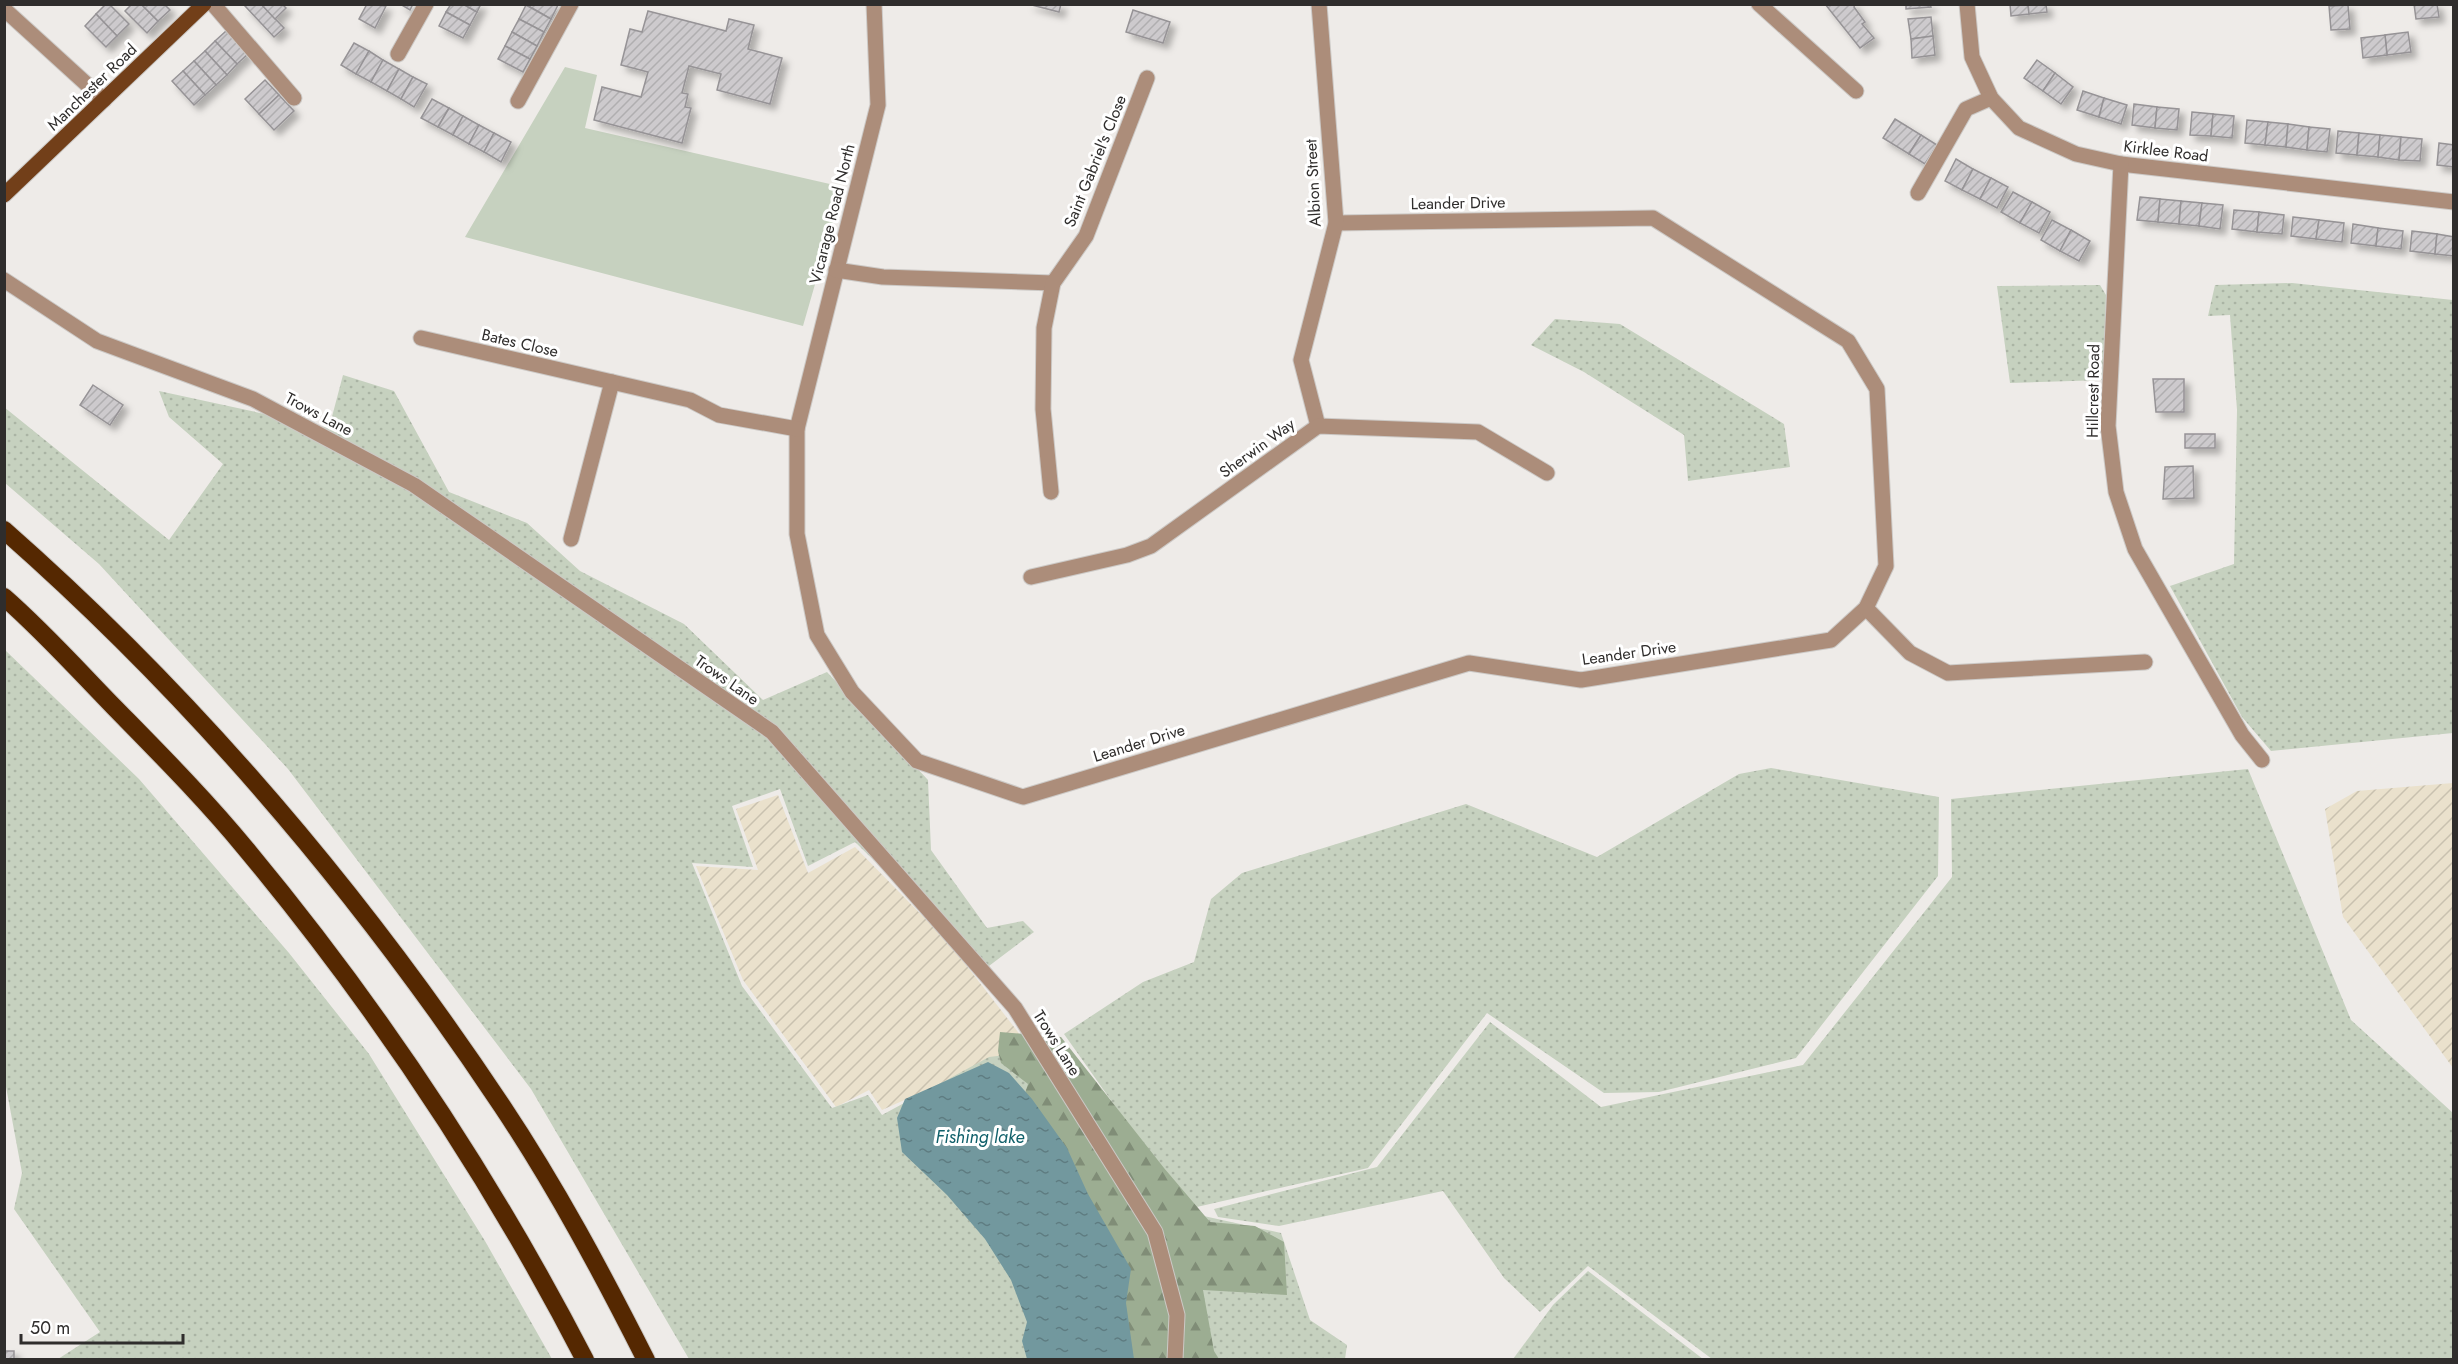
<svg xmlns="http://www.w3.org/2000/svg" width="2458" height="1364" font-family="Jost,sans-serif">
	<style>
		.industrial { fill: url(#industrial-furrows) }
		.green { fill: url(#green-dots) }
		.forest { fill: url(#forest-firs) }
		.pitch { fill: #c6d1bf }
		.water { fill: url(#water-ripples) }
		.building { fill: url(#building-hatch); stroke: #969396; stroke-width: 1.5; filter: url(#shadow) }
		.lines { fill: none; stroke-linecap: round; stroke-linejoin: round }
		.street-casing { stroke: #ccc9c6; stroke-width: 17 }
		.primary-casing { stroke: #ccc9c6; stroke-width: 17 }
		.highway-casing { stroke: #ccc9c6; stroke-width: 20 }
		.street { stroke: #ac8d7a; stroke-width: 15 }
		.primary { stroke: #723f19; stroke-width: 15 }
		.highway { stroke: #552801; stroke-width: 18 }
		.labels { text-anchor: middle; dominant-baseline: central; stroke-width: 6; stroke-linejoin: round; paint-order: stroke }
		.street-label { font-size: 16px; fill: #2f2d2c; stroke: #fff }
		.water-label { font-size: 18px; font-style: italic; fill: #10606a; stroke: #fff }
	</style>
	<defs>
		<pattern id="industrial-furrows" width="10" height="10" patternUnits="userSpaceOnUse" patternTransform="scale(1.5)"><rect width="10" height="10" fill="#eae1cc"/><path d="M-1 1l2-2M0 10L10 0M9 11l2-2" fill="none" stroke="#c9c1af"/></pattern>
		<pattern id="green-dots" width="8" height="8" patternUnits="userSpaceOnUse" patternTransform="scale(1.5)"><rect width="8" height="8" fill="#c6d1bf"/><path d="M2 2h.1M6 6h.1" fill="none" stroke="#aab4a4" stroke-width="1.8" stroke-linecap="round"/></pattern>
		<pattern id="forest-firs" width="22" height="20" patternUnits="userSpaceOnUse" patternTransform="scale(1.5)"><rect width="22" height="20" fill="#9cad92"/><path d="M5 1l3.5 6h-7zM16 11l3.5 6h-7z" fill="#808d77"/></pattern>
		<pattern id="water-ripples" width="26" height="14" patternUnits="userSpaceOnUse" patternTransform="scale(1.5)"><rect width="26" height="14" fill="#72989e"/><path d="M2 4q2-2 4 0t4 0M15 11q2-2 4 0t4 0" fill="none" stroke="#5e7c81"/></pattern>
		<pattern id="building-hatch" width="6" height="6" patternUnits="userSpaceOnUse" patternTransform="scale(1.5)"><rect width="6" height="6" fill="#cdcacd"/><path d="M-1 1l2-2M0 6l6-6M5 7l2-2" fill="none" stroke="#b0aeb0"/></pattern>
		<filter id="shadow"><feDropShadow dx="5.5" dy="5.5" stdDeviation="3" flood-color="#0004"/></filter>
	</defs>
	<rect width="100%" height="100%" fill="#eeebe8"/>
	<g class="industrial">
		<polygon points="2453,783 2454,783 2453,1068 2343,917 2325,809 2357,791"/>
		<polygon points="778,795 808,873 855,847 949,943 1028,1045 882,1110 869,1090 836,1107 743,980 696,866 758,870 736,809"/>
	</g>
	<g class="green">
		<polygon points="2292,283 2453,300 2453,733 2271,751 2242,717 2170,586 2234,564 2237,410 2230,315 2208,316 2215,285"/>
		<polygon points="2100,285 2106,295 2103,380 2010,383 1997,286"/>
		<polygon points="1555,319 1620,324 1784,424 1790,467 1688,481 1684,435 1584,372 1531,345"/>
		<polygon points="343,375 394,391 449,492 527,523 580,571 684,624 763,700 827,672 928,780 931,850 987,928 1023,921 1034,932 985,969 855,842 808,866 780,789 732,806 753,867 692,863 742,986 832,1108 868,1095 882,1115 989,1057 1022,1053 1181,1211 1281,1233 1310,1320 1347,1345 1345,1359 689,1359 531,1089 288,769 99,564 5,483 4,407 169,540 223,464 169,417 159,391 329,428"/>
		<polygon points="4,649 139,779 289,953 369,1054 485,1241 552,1359 58,1359 100,1332 14,1209 22,1173 4,1076"/>
		<polygon points="1771,768 1939,797 1938,876 1796,1058 1659,1092 1604,1093 1487,1013 1368,1168 1188,1209 1064,1034 1143,982 1194,962 1211,899 1242,873 1466,804 1597,857 1739,774"/>
		<polygon points="2248,769 2351,1020 2453,1113 2453,1359 1712,1359 1588,1266 1540,1312 1504,1278 1443,1191 1279,1226 1218,1217 1214,1209 1377,1167 1490,1022 1601,1107 1803,1065 1952,877 1951,799"/>
		<polygon points="1588,1271 1703,1359 1513,1359 1553,1305"/>
	</g>
	<polygon class="forest" points="1000,1032 1061,1037 1164,1168 1210,1222 1255,1226 1284,1242 1287,1295 1203,1290 1214,1351 1219,1359 1125,1359 1019,1111 1028,1084 1001,1063 998,1051"/>
	<polygon class="pitch" points="565,67 597,75 585,128 843,187 803,326 465,237"/>
	<polygon class="water" points="988,1062 1009,1073 1032,1099 1067,1148 1088,1194 1131,1269 1126,1303 1134,1359 1027,1359 1022,1341 1027,1322 1011,1280 985,1239 947,1195 902,1152 897,1118 905,1099"/>
	<g class="building">
		<polygon points="106,4 109,4 129,24 117,36 96,14"/>
		<polygon points="132,4 141,4 158,21 147,33 125,11"/>
		<polygon points="141,4 164,4 170,10 158,21"/>
		<polygon points="247,4 261,4 284,28 274,37 245,6"/>
		<polygon points="261,4 282,4 286,8 275,19"/>
		<polygon points="367,4 386,6 375,28 359,19"/>
		<polygon points="400,4 413,4 410,10"/>
		<polygon points="451,4 463,4 477,12 470,25 446,12"/>
		<polygon points="463,4 481,4 477,12"/>
		<polygon points="525,4 557,4 558,5 551,19"/>
		<polygon points="1028,4 1061,4 1059,12"/>
		<polygon points="1825,4 1855,4 1854,7 1865,22 1862,24 1874,38 1860,48"/>
		<polygon points="1906,4 1930,4 1931,7 1906,9"/>
		<polygon points="2010,4 2028,4 2029,14 2011,16"/>
		<polygon points="2028,4 2046,4 2047,12 2029,14"/>
		<polygon points="2414,4 2437,4 2439,17 2416,19"/>
		<polygon points="526,5 551,19 544,32 519,19"/>
		<polygon points="2348,5 2350,29 2331,30 2329,6"/>
		<polygon points="1133,10 1170,22 1163,43 1126,32"/>
		<polygon points="648,11 726,31 729,19 754,25 748,49 782,58 770,104 717,90 721,74 689,66 682,93 688,94 685,107 691,108 682,143 594,120 602,87 641,97 648,72 621,65 630,29 642,32"/>
		<polygon points="446,12 470,25 463,38 439,26"/>
		<polygon points="96,14 117,36 106,47 85,26"/>
		<polygon points="1931,17 1933,36 1911,39 1908,19"/>
		<polygon points="519,19 544,32 537,46 512,32"/>
		<polygon points="226,31 248,54 237,64 215,41"/>
		<polygon points="512,32 537,46 530,59 505,46"/>
		<polygon points="2408,32 2411,52 2387,55 2385,35"/>
		<polygon points="2385,35 2387,55 2363,58 2361,38"/>
		<polygon points="1933,36 1935,55 1912,58 1911,39"/>
		<polygon points="215,41 237,64 227,75 205,51"/>
		<polygon points="354,43 369,51 356,74 341,65"/>
		<polygon points="505,46 530,59 523,72 498,59"/>
		<polygon points="205,51 227,75 216,85 194,61"/>
		<polygon points="369,51 383,60 371,82 356,74"/>
		<polygon points="383,60 399,69 387,91 371,82"/>
		<polygon points="2037,60 2055,73 2043,91 2024,78"/>
		<polygon points="194,61 216,85 205,95 183,71"/>
		<polygon points="399,69 413,77 401,99 387,91"/>
		<polygon points="183,71 205,95 194,105 172,81"/>
		<polygon points="2055,73 2073,87 2061,104 2043,91"/>
		<polygon points="413,77 427,84 414,107 401,99"/>
		<polygon points="265,80 279,95 259,114 245,99"/>
		<polygon points="2083,91 2104,98 2099,117 2077,110"/>
		<polygon points="279,95 294,111 274,130 259,114"/>
		<polygon points="2104,98 2127,105 2121,124 2099,117"/>
		<polygon points="432,99 449,108 438,127 421,118"/>
		<polygon points="2134,104 2157,107 2155,128 2132,125"/>
		<polygon points="2157,107 2179,109 2177,130 2155,128"/>
		<polygon points="449,108 463,116 453,135 438,127"/>
		<polygon points="2192,112 2213,114 2211,136 2190,135"/>
		<polygon points="2213,114 2234,116 2232,138 2211,136"/>
		<polygon points="463,116 479,125 469,144 453,135"/>
		<polygon points="1895,119 1921,135 1909,154 1883,138"/>
		<polygon points="2247,120 2268,122 2265,145 2245,143"/>
		<polygon points="2268,122 2288,124 2286,147 2265,145"/>
		<polygon points="2288,124 2309,127 2307,150 2286,147"/>
		<polygon points="479,125 494,133 484,152 469,144"/>
		<polygon points="2309,127 2330,129 2327,152 2307,150"/>
		<polygon points="2338,131 2359,133 2357,155 2336,153"/>
		<polygon points="494,133 511,142 501,162 484,152"/>
		<polygon points="2359,133 2380,135 2378,157 2357,155"/>
		<polygon points="1921,135 1937,145 1925,164 1909,154"/>
		<polygon points="2380,135 2401,137 2399,160 2378,157"/>
		<polygon points="2401,137 2422,139 2420,161 2399,160"/>
		<polygon points="2439,143 2454,145 2454,167 2437,165"/>
		<polygon points="1956,159 1973,169 1962,190 1945,181"/>
		<polygon points="1973,169 1991,178 1980,199 1962,190"/>
		<polygon points="1991,178 2008,187 1997,208 1980,199"/>
		<polygon points="2013,192 2032,202 2020,223 2001,212"/>
		<polygon points="2140,197 2160,199 2158,222 2137,220"/>
		<polygon points="2160,199 2181,201 2179,224 2158,222"/>
		<polygon points="2181,201 2202,203 2199,226 2179,224"/>
		<polygon points="2032,202 2050,212 2039,233 2020,223"/>
		<polygon points="2202,203 2223,205 2220,229 2199,226"/>
		<polygon points="2234,210 2259,212 2257,232 2232,229"/>
		<polygon points="2259,212 2284,215 2282,234 2257,232"/>
		<polygon points="2293,217 2319,220 2316,239 2291,236"/>
		<polygon points="2052,220 2071,230 2060,251 2041,240"/>
		<polygon points="2319,220 2344,223 2342,242 2316,239"/>
		<polygon points="2353,224 2378,228 2376,246 2351,243"/>
		<polygon points="2378,228 2403,231 2401,249 2376,246"/>
		<polygon points="2071,230 2090,241 2079,261 2060,251"/>
		<polygon points="2412,231 2437,234 2435,254 2410,251"/>
		<polygon points="2437,234 2454,237 2454,256 2435,254"/>
		<polygon points="2153,379 2184,379 2184,412 2156,412"/>
		<polygon points="93,385 123,405 110,425 80,405"/>
		<rect x="2185" y="434" width="30" height="14"/>
		<polygon points="2193,466 2194,498 2163,499 2165,467"/>
		<rect x="4" y="1351" width="10" height="9"/>
	</g>
	<g class="lines">
		<g class="street-casing">
			<g id="street">
				<polyline points="213,4 294,98"/>
				<polyline points="874,4 878,105 797,429 797,534 817,635 852,692 917,761 1023,797 1469,663 1581,680 1831,640 1866,608 1886,566 1877,389 1848,341 1653,218 1336,223"/>
				<polyline points="1759,4 1856,91"/>
				<polyline points="1967,4 1972,57 1991,98 2019,128 2076,154 2121,164 2454,202"/>
				<polyline points="4,9 104,100"/>
				<polyline points="398,54 426,4"/>
				<polyline points="518,101 571,4"/>
				<polyline points="2121,164 2108,426 2116,492 2135,549 2242,735 2262,760"/>
				<polyline points="1918,193 1966,109 1991,98"/>
				<polyline points="836,270 883,277 1053,283"/>
				<polyline points="4,280 97,341 253,399 414,485 772,732 1015,1008 1155,1232 1177,1315 1175,1360"/>
				<polyline points="421,338 690,400 719,415 797,429"/>
				<polyline points="1318,426 1301,360 1336,223 1319,4"/>
				<polyline points="1051,492 1043,409 1044,328 1053,283 1086,236 1147,78"/>
				<polyline points="571,539 612,382"/>
				<polyline points="1031,577 1127,555 1151,546 1318,426 1478,432 1547,473"/>
				<polyline points="1866,608 1910,653 1948,673 2145,662"/>
			</g>
		</g>
		<g class="primary-casing">
			<polyline id="primary" points="4,195 204,4"/>
		</g>
		<g class="highway-casing">
			<g id="highway">
				<path d="M 4,530 C 196,699 361,894 502,1106 C 556,1187 602,1273 646,1360"/>
				<path d="M 4,597 C 43,631 78,670 114,707 C 159,753 205,799 246,849 C 378,1008 490,1176 585,1360"/>
			</g>
		</g>
		<use href="#street" class="street"/>
		<use href="#primary" class="primary"/>
		<use href="#highway" class="highway"/>
	</g>
	<g class="labels">
		<g class="street-label">
			<text transform="translate(92 87) rotate(-44)">Manchester Road</text>
			<text transform="translate(2166 151) rotate(7)">Kirklee Road</text>
			<text transform="translate(1095 161) rotate(-68)">Saint Gabriel's Close</text>
			<text transform="translate(1313 183) rotate(-93)">Albion Street</text>
			<text transform="translate(1458 203) rotate(-1)">Leander Drive</text>
			<text transform="translate(832 214) rotate(-76)">Vicarage Road North</text>
			<text transform="translate(520 343) rotate(13)">Bates Close</text>
			<text transform="translate(2093 391) rotate(-89)">Hillcrest Road</text>
			<text transform="translate(319 414) rotate(28)">Trows Lane</text>
			<text transform="translate(1257 448) rotate(-36)">Sherwin Way</text>
			<text transform="translate(1629 653) rotate(-8)">Leander Drive</text>
			<text transform="translate(727 680) rotate(35)">Trows Lane</text>
			<text transform="translate(1139 743) rotate(-17)">Leander Drive</text>
			<text transform="translate(1057 1043) rotate(58)">Trows Lane</text>
		</g>
		<g class="water-label">
			<text x="980" y="1137">Fishing lake</text>
		</g>
	</g>
	<rect width="2458" height="1364" fill="none" stroke="#2f2d2c" stroke-width="12"/>
	<path d="M21 1334v9h162v-9" fill="none" stroke="#2f2d2c" stroke-width="3"/>
	<text x="30" y="1334" font-size="18" fill="#2f2d2c" stroke="#ffffff" stroke-width="4.5" paint-order="stroke">50 m</text>
</svg>
